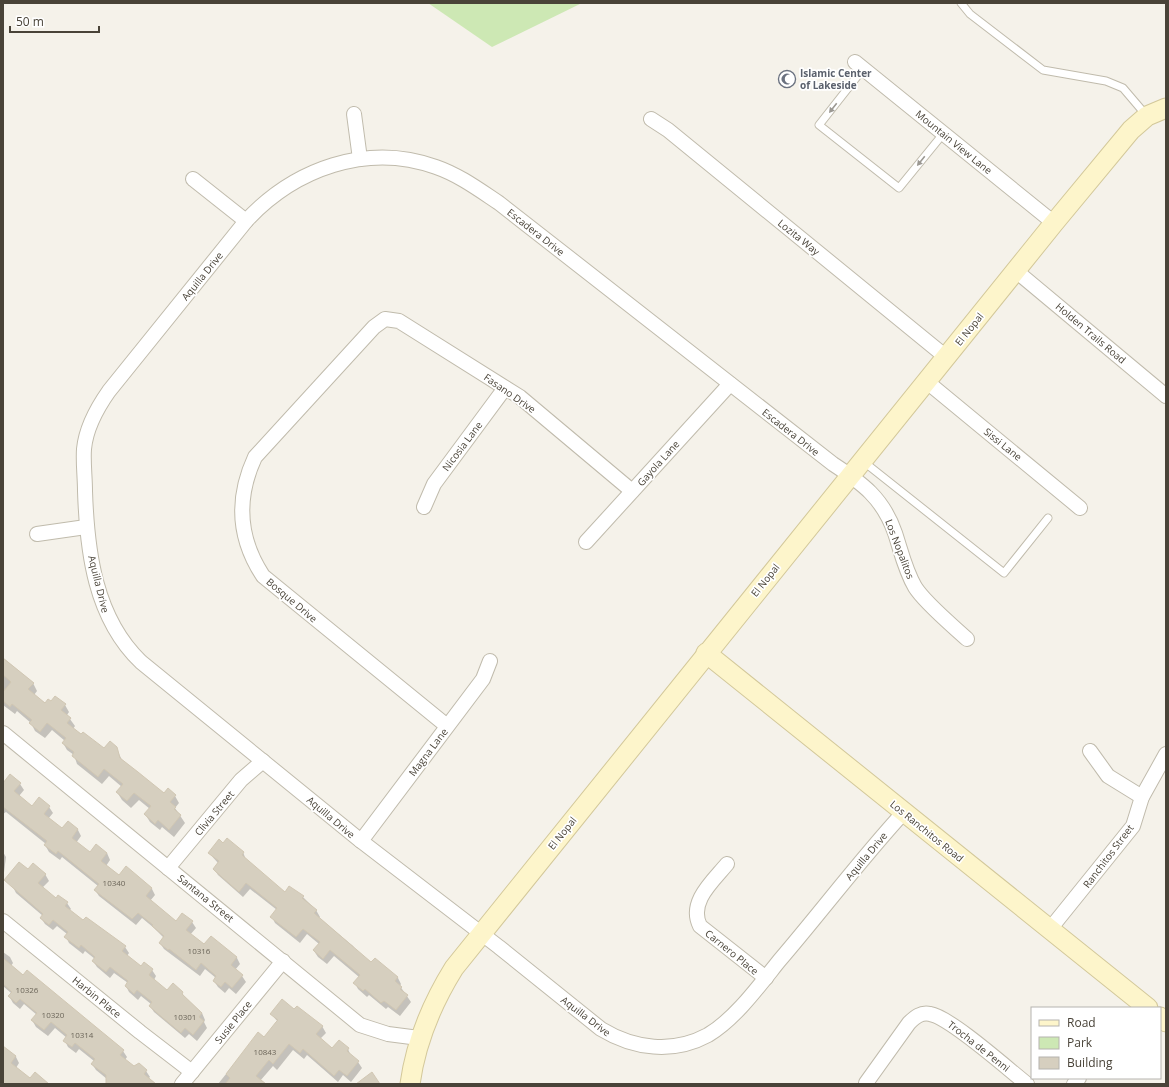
<svg xmlns="http://www.w3.org/2000/svg" width="1169" height="1087" font-family="'Open Sans',sans-serif">
	<style>
		.green { fill: #cde8b4 }
		.shadow { fill: #0003 }
		.building { fill: #d6cfbf; stroke: #d1c7b3 }
		.lines { fill: none; stroke-linecap: round; stroke-linejoin: round }
		.lane-casing { stroke: #c0bbac; stroke-width: 9 }
		.street-casing { stroke: #c0bbac; stroke-width: 16 }
		.secondary-casing { stroke: #d3c89a; stroke-width: 21 }
		.lane { stroke: #fff; stroke-width: 7 }
		.street { stroke: #fff; stroke-width: 14 }
		.secondary { stroke: #fdf5cb; stroke-width: 19 }
		.oneway { fill: #9b9892 }
		.labels { text-anchor: middle; dominant-baseline: central; stroke-width: 3.5; stroke-linejoin: round; paint-order: stroke }
		.number-label { font-size: 8px; fill: #6c665a }
		.worship-label { font-size: 10px; font-weight: bold; fill: #5b616d; stroke: #fff; text-anchor: start }
		.street-label { font-size: 10px; fill: #494338; stroke: #fff }
	</style>
	<rect width="100%" height="100%" fill="#f5f2ea"/>
	<polygon class="green" points="428,3 582,3 492,47"/>
	<g class="shadow">
		<polygon points="3,658 33,683 37,691 34,695 46,704 65,705 69,712 67,715 75,726 73,729 104,750 116,748 122,760 164,794 175,796 179,803 175,808 185,823 174,837 162,827 160,830 150,822 145,814 150,809 139,800 131,808 122,800 117,792 122,787 109,776 102,784 77,764 74,755 67,750 63,743 65,741 52,730 45,738 35,731 31,723 17,711 15,714 3,705"/>
		<polygon points="3,783 20,784 24,790 19,796 32,807 49,807 53,813 48,819 62,830 68,822 78,830 81,836 76,843 90,853 107,853 110,860 106,866 119,876 126,868 152,889 155,895 150,901 176,922 192,922 196,928 190,935 204,946 237,958 240,964 235,970 242,976 246,982 236,994 229,988 225,993 218,987 214,981 216,978 205,969 200,976 164,949 160,943 164,938 154,928 142,918 136,925 99,896 95,890 98,886 62,857 60,860 49,852 45,845 46,844 6,812 3,814"/>
		<polygon points="224,844 243,852 246,860 285,893 303,897 316,910 320,917 319,918 353,946 356,951 372,964 375,959 398,978 401,984 400,986 411,1002 400,1016 388,1007 386,1009 369,995 367,997 358,989 355,983 359,977 334,956 327,964 318,957 314,951 319,944 307,934 300,943 275,923 272,917 277,910 250,889 243,897 218,875 214,869 218,863 209,853"/>
		<polygon points="3,852 6,857 3,880"/>
		<polygon points="28,871 45,874 49,881 42,888 56,899 67,903 71,909 69,911 83,922 125,947 129,953 127,956 141,968 152,970 156,976 154,980 167,992 182,993 187,1000 202,1013 205,1020 204,1022 207,1028 197,1041 189,1034 185,1038 154,1012 150,1006 151,1004 141,996 138,1000 129,992 126,986 128,983 114,973 110,978 97,967 93,961 95,959 85,951 83,954 69,943 66,937 67,934 57,926 53,930 45,924 41,918 43,916 16,893 13,887"/>
		<polygon points="3,952 10,957 13,963 11,966 123,1051 127,1057 125,1060 134,1067 146,1071 150,1077 148,1079 154,1084 108,1084 107,1079 96,1070 92,1064 94,1061 79,1049 76,1053 68,1047 65,1041 67,1038 55,1028 48,1036 36,1027 32,1020 37,1015 24,1004 20,1009 13,1003 9,996 11,993 3,986"/>
		<polygon points="294,1010 322,1026 326,1033 320,1039 333,1049 348,1049 351,1056 358,1062 362,1068 351,1082 343,1075 338,1082 307,1055 304,1059 293,1050 277,1070 273,1066 260,1081 262,1084 218,1084 258,1034 264,1039 278,1022 271,1014"/>
		<polygon points="4,1048 16,1057 19,1063 16,1068 30,1079 48,1084 3,1084"/>
	</g>
	<g class="building">
		<polygon points="3,658 34,683 28,689 45,703 48,699 51,701 55,696 66,704 61,710 71,718 67,723 81,734 83,732 104,748 110,741 117,747 120,758 138,772 164,793 168,788 176,795 170,802 176,807 174,809 181,815 169,830 158,820 155,824 144,814 151,806 134,793 127,801 116,792 123,784 104,769 98,777 72,756 74,752 62,743 66,738 47,723 40,732 29,723 32,720 12,704 10,707 3,701 3,692 11,682 3,675"/>
		<polygon points="10,774 21,783 14,791 32,806 39,797 50,806 44,814 62,828 68,821 78,829 72,838 90,852 96,844 107,853 101,861 119,875 126,866 152,888 146,896 176,921 182,913 193,921 186,930 204,944 211,936 237,957 231,965 243,975 232,988 225,982 221,987 213,981 216,976 201,963 196,970 169,949 168,950 159,943 164,936 152,926 153,925 138,913 132,919 111,903 94,890 99,884 94,880 58,851 56,854 44,845 47,841 3,807 3,783"/>
		<polygon points="227,838 244,852 242,855 285,892 289,886 304,896 302,898 317,910 314,913 371,962 375,958 398,977 395,981 402,987 400,989 408,995 396,1010 384,1001 381,1003 365,989 363,991 353,983 360,975 330,950 323,959 313,950 320,942 303,929 296,937 270,917 277,908 246,883 239,892 215,871 213,869 219,861 208,853 219,839 223,843"/>
		<polygon points="19,862 28,869 33,863 46,874 38,883 56,898 58,895 68,902 65,906 83,920 86,917 126,946 122,951 141,966 144,962 153,969 149,975 167,990 173,983 183,992 182,994 202,1013 199,1017 204,1021 193,1035 185,1028 181,1033 163,1018 149,1006 152,1002 137,990 134,994 125,986 128,981 110,967 106,972 92,961 95,957 81,945 79,948 64,937 68,932 53,920 49,925 40,918 43,914 4,880"/>
		<polygon points="3,958 23,975 27,970 96,1027 124,1050 120,1055 134,1066 139,1063 147,1070 144,1074 156,1084 106,1084 106,1075 91,1064 95,1059 75,1043 72,1047 63,1041 67,1035 51,1022 44,1030 31,1020 37,1013 20,999 16,1003 8,996 12,992 3,984"/>
		<polygon points="282,999 294,1009 297,1006 323,1026 316,1034 332,1048 339,1040 349,1048 347,1051 359,1061 347,1076 339,1070 334,1076 303,1049 300,1053 289,1044 273,1064 269,1060 256,1076 266,1084 225,1084 230,1078 226,1074 258,1032 264,1037 276,1022 278,1020 270,1014"/>
		<polygon points="3,1046 16,1056 11,1063 30,1078 35,1072 49,1084 3,1084"/>
		<polygon points="372,1072 380,1084 356,1084"/>
	</g>
	<g class="lines">
		<g class="lane-casing">
			<g id="lane">
				<polyline points="961,3 970,14 1043,70 1106,81 1123,88 1146,115"/>
				<polyline points="863,69 819,125 899,188 943,134"/>
				<polyline points="864,462 1004,573 1048,518"/>
			</g>
		</g>
		<g class="street-casing">
			<g id="street">
				<polyline points="855,62 1054,223"/>
				<polyline points="354,114 360,159"/>
				<polyline points="651,119 668,130 946,357"/>
				<polyline points="193,179 246,221"/>
				<polyline points="1016,271 1166,396"/>
				<polyline points="926,381 1080,508"/>
				<polyline points="424,507 434,484 505,388"/>
				<polyline points="37,534 86,527"/>
				<polyline points="586,542 730,384"/>
				<path d="M 447,726 L 263,576 C 238,538 236,498 255,457 L 374,327 L 385,319 L 399,321 L 520,397 L 632,491"/>
				<polyline points="3,733 360,1025 388,1034 419,1038"/>
				<polyline points="1090,751 1108,776 1142,797"/>
				<path d="M 904,812 C 860,860 821,912 779,961 C 759,986 735,1019 708,1035 C 673,1054 634,1049 601,1029 L 499,947 L 361,841 L 141,662 C 95,618 87,552 85,491 C 85,477 83,463 84,449 C 86,428 97,408 109,391 L 246,221 C 294,169 367,142 436,167 C 459,175 478,189 499,203 L 833,464 C 862,483 883,498 895,533 C 901,551 905,570 915,587 C 925,603 953,626 967,639"/>
				<polyline points="361,841 483,679 490,661"/>
				<path d="M 727,864 C 713,881 688,902 700,926 L 766,978"/>
				<polyline points="168,868 241,780 263,761"/>
				<polyline points="3,921 140,1032 192,1072"/>
				<polyline points="1050,929 1133,826 1142,797 1166,754"/>
				<path d="M 866,1083 L 909,1023 C 915,1017 921,1012 930,1014 C 950,1017 1008,1069 1027,1084"/>
				<polyline points="182,1084 283,961"/>
				<polyline points="1074,1084 1079,1078"/>
			</g>
		</g>
		<g class="secondary-casing">
			<g id="secondary">
				<polyline points="706,653 1148,1008"/>
				<polyline points="1160,1017 1166,1022"/>
				<path d="M 410,1084 C 416,1041 431,1005 454,968 L 1054,223 L 1131,130 L 1147,116 L 1166,108"/>
			</g>
		</g>
		<use href="#lane" class="lane"/>
		<use href="#street" class="street"/>
		<use href="#secondary" class="secondary"/>
	</g>
	<defs><path id="oneway-solid" d="M-6-.8H1V-3.2L6.5 0L1 3.2V.8H-6Z"/></defs>
	<g class="oneway">
		<use href="#oneway-solid" transform="translate(833 108) rotate(128)"/>
		<use href="#oneway-solid" transform="translate(921 161) rotate(129)"/>
	</g>
	<defs>
		<g id="mosque-ring" transform="scale(0.9)"><circle r="9.5" fill="#fff" stroke="#6b7280" stroke-width="1.5"/><path d="M3.5-4.9A6 6 0 1 0 3.5 4.9A5 5 0 1 1 3.5-4.9Z" fill="#6b7280"/></g>
	</defs>
	<g fill-rule="evenodd">
		<use href="#mosque-ring" x="787" y="79"/>
	</g>
	<g class="labels">
		<g class="number-label">
			<text x="114" y="882">10340</text>
			<text x="199" y="950">10316</text>
			<text x="27" y="989">10326</text>
			<text x="53" y="1014">10320</text>
			<text x="185" y="1016">10301</text>
			<text x="82" y="1034">10314</text>
			<text x="265" y="1051">10843</text>
		</g>
		<g class="worship-label">
			<text x="800" y="73">Islamic Center<tspan x="800" dy="12">of Lakeside</tspan></text>
		</g>
		<g class="street-label">
			<text transform="translate(954 142) rotate(39)">Mountain View Lane</text>
			<text transform="translate(536 232) rotate(38)">Escadera Drive</text>
			<text transform="translate(799 237) rotate(39)">Lozita Way</text>
			<text transform="translate(202 276) rotate(-51)">Aquilla Drive</text>
			<text transform="translate(969 329) rotate(-51)">El Nopal</text>
			<text transform="translate(1091 333) rotate(40)">Holden Trails Road</text>
			<text transform="translate(510 393) rotate(35)">Fasano Drive</text>
			<text transform="translate(791 432) rotate(38)">Escadera Drive</text>
			<text transform="translate(1003 444) rotate(39)">Sissi Lane</text>
			<text transform="translate(462 446) rotate(-53)">Nicosia Lane</text>
			<text transform="translate(658 463) rotate(-48)">Gayola Lane</text>
			<text transform="translate(900 549) rotate(69)">Los Nopalitos</text>
			<text transform="translate(765 580) rotate(-51)">El Nopal</text>
			<text transform="translate(99 584) rotate(76)">Aquilla Drive</text>
			<text transform="translate(292 600) rotate(40)">Bosque Drive</text>
			<text transform="translate(428 752) rotate(-53)">Magna Lane</text>
			<text transform="translate(214 813) rotate(-50)">Clivia Street</text>
			<text transform="translate(331 817) rotate(40)">Aquilla Drive</text>
			<text transform="translate(927 831) rotate(39)">Los Ranchitos Road</text>
			<text transform="translate(562 833) rotate(-51)">El Nopal</text>
			<text transform="translate(866 856) rotate(-50)">Aquilla Drive</text>
			<text transform="translate(1108 856) rotate(-53)">Ranchitos Street</text>
			<text transform="translate(206 898) rotate(39)">Santana Street</text>
			<text transform="translate(732 952) rotate(39)">Carnero Place</text>
			<text transform="translate(97 997) rotate(39)">Harbin Place</text>
			<text transform="translate(586 1016) rotate(37)">Aquilla Drive</text>
			<text transform="translate(233 1022) rotate(-51)">Susie Place</text>
			<text transform="translate(979 1046) rotate(38)">Trocha de Penni</text>
		</g>
	</g>
	<rect width="1169" height="1087" fill="none" stroke="#494338" stroke-width="8"/>
	<rect x="1031" y="1007" width="130" height="72" fill="#ffffff" stroke="#b6b4af"/>
	<rect x="1039" y="1020" width="20" height="6" fill="#fdf5cb" stroke="#b6b4af"/>
	<text x="1067" y="1027" font-size="12" fill="#494338">Road</text>
	<rect x="1039" y="1037" width="20" height="12" fill="#cde8b4" stroke="#b6b4af"/>
	<text x="1067" y="1047" font-size="12" fill="#494338">Park</text>
	<rect x="1039" y="1057" width="20" height="12" fill="#d6cfbf" stroke="#b6b4af"/>
	<text x="1067" y="1067" font-size="12" fill="#494338">Building</text>
	<path d="M10 26v6h89v-6" fill="none" stroke="#494338" stroke-width="2"/>
	<text x="16" y="26" font-size="12" fill="#494338" stroke="#ffffff" stroke-width="3" paint-order="stroke">50 m</text>
</svg>
